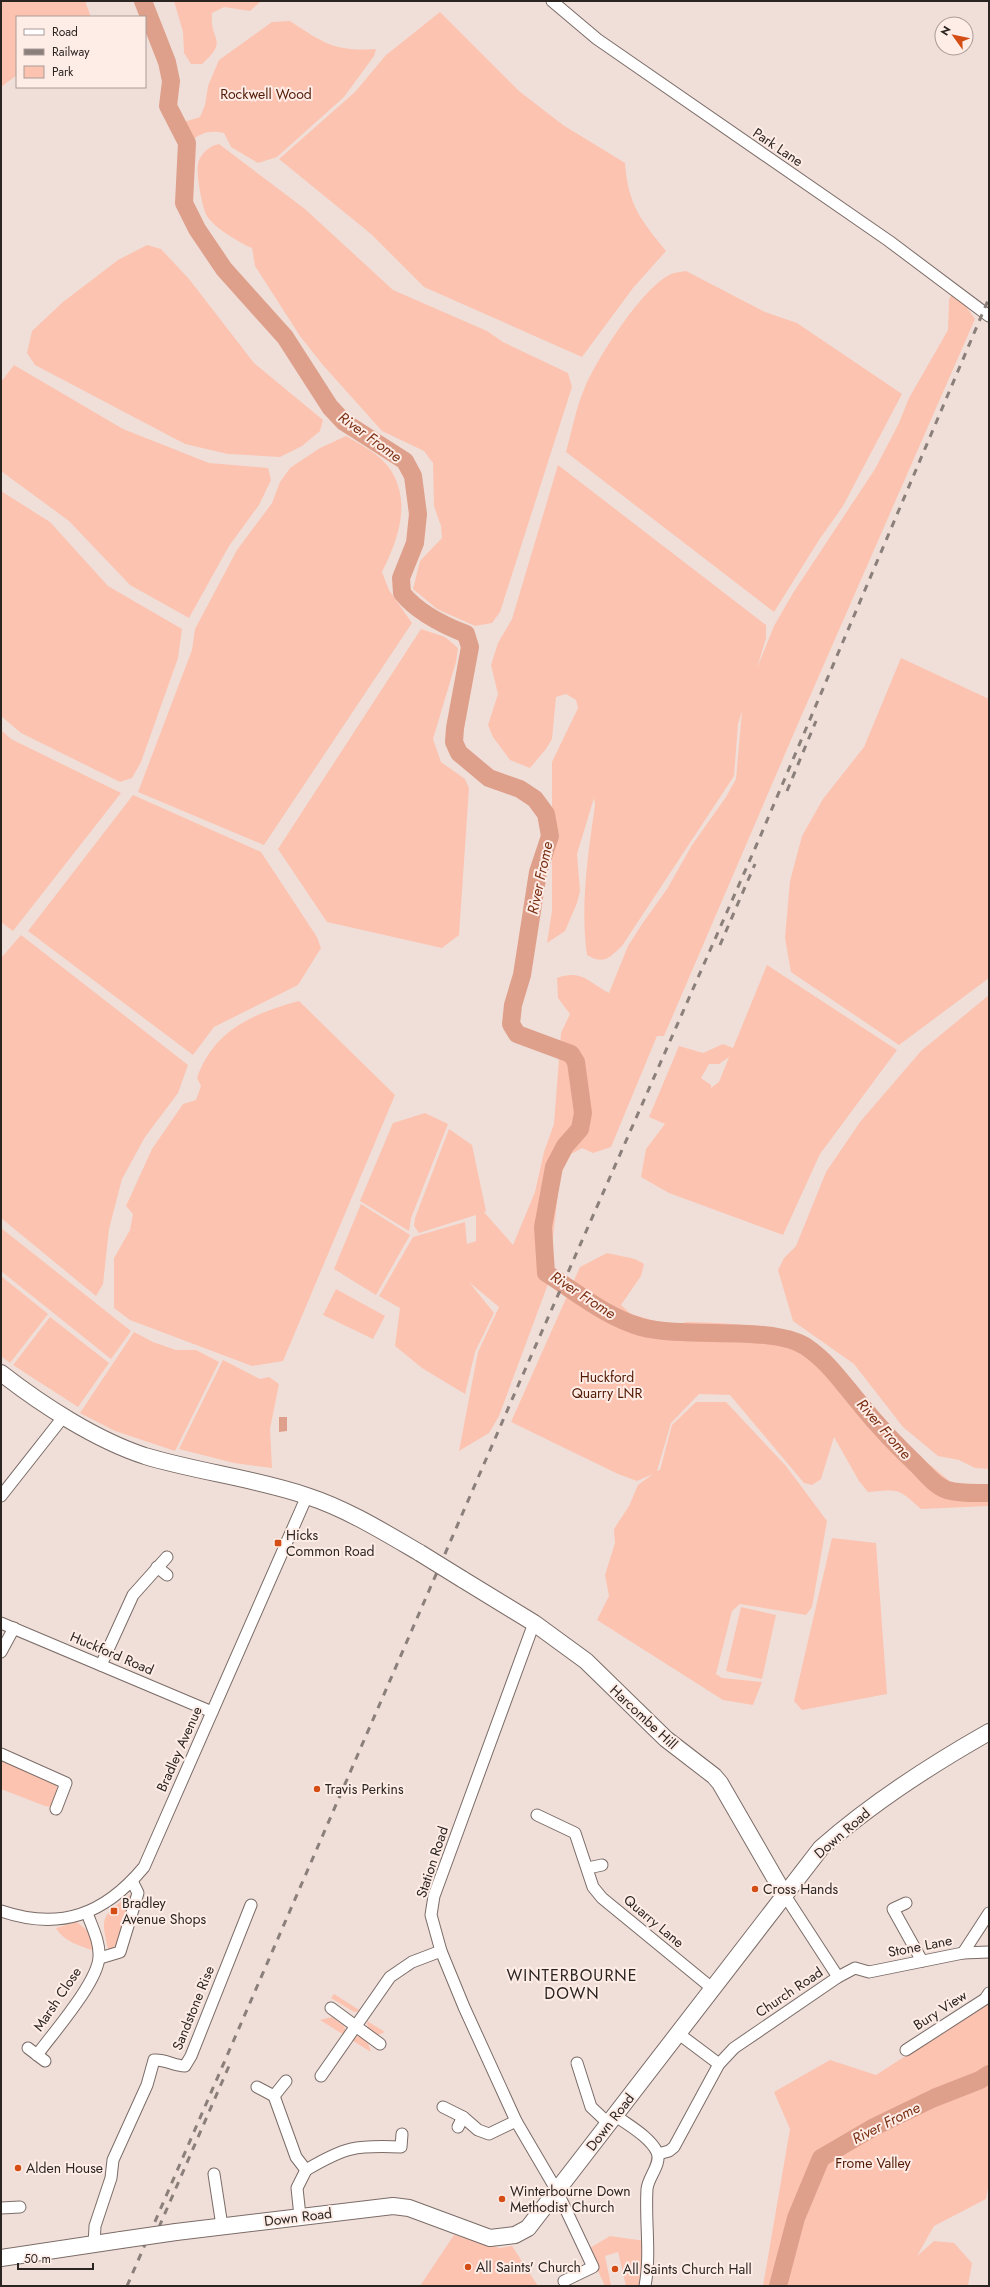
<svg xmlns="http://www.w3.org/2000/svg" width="990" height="2287" font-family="Jost,sans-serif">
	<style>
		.green { fill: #fcc3b0; fill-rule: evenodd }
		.water { fill: #dfa08b }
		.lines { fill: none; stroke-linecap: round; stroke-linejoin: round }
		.river { stroke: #dfa08b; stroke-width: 18 }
		.street-casing { stroke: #7b6c67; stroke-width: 13 }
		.secondary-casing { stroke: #7b6c67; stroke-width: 18 }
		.street { stroke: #fff; stroke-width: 11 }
		.secondary { stroke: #fff; stroke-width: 16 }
		.rail { stroke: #8b7f7b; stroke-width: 3; stroke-dasharray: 7 7; stroke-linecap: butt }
		.secondary-bridge-casing { stroke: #7b6c67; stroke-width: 18; stroke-linecap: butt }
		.secondary-bridge { stroke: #fff; stroke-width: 16 }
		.poi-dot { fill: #d34d14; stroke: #feece6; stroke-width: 1.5 }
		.labels { text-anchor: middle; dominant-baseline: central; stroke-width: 4; stroke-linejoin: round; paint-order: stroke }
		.park-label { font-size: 14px; fill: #511904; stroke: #feece6 }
		.street-label { font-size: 14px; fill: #2b2522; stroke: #feece6 }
		.poi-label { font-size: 14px; fill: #2b2522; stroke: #feece6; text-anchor: start }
		.water-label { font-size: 15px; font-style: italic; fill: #7a3014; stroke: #feece6 }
		.quarter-label { font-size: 16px; letter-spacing: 1px; fill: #2b2522; stroke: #feece6 }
	</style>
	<rect width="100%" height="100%" fill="#f0dfd9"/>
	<g class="green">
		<polygon points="1,1 85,1 91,17 17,17 17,75 1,87"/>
		<path d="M 174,1 L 261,1 L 250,11 L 224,7 L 212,13 C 209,41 230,39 202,64 L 191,64 L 184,53 L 183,32 Z"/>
		<path d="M 440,12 L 519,91 L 563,125 L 625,163 C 628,205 641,220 666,251 L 633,288 L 582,357 L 424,287 L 371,234 L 279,159 L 355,92 L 386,55 Z"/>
		<path d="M 290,21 C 323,43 335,52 376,49 L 374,56 L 344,97 L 277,157 L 258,163 L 231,147 L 224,133 C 209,130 202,132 190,142 L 183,128 L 184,122 L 200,117 L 205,105 L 208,86 L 219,60 L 272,22 Z"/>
		<path d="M 219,144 L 305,209 L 393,290 L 487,331 L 503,342 L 568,373 L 572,387 L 500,612 L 492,623 L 475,626 L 437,609 L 413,589 L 420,561 L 442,538 L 441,526 L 434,506 L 433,463 L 424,451 L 382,431 L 322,364 L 300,336 L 255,266 L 252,248 C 240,243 213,227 207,216 C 202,208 196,173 198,164 C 200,154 209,146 219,144 Z"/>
		<polygon points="147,245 161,249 189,279 254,363 323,420 320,431 302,446 280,457 228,454 185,444 35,365 27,353 32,331 63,302 118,260"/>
		<path d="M 686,271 L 765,312 L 797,323 L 902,394 L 843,506 L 819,540 L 774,612 L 566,452 C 572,431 576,407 585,387 C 597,359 645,282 674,273 C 678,272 682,272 686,271 Z"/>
		<path d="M 952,293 L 963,302 L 975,319 L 797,726 L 664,1036 L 657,1036 L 611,1147 L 593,1153 L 582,1148 L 571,1154 L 560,1175 L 551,1255 L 554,1268 L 499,1416 L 489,1433 L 459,1451 L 478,1352 L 499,1307 L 469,1282 L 494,1313 L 475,1352 L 465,1394 L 422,1368 L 395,1346 L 400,1308 L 379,1296 L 413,1237 L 465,1222 L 467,1244 L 476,1241 L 476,1215 L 419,1233 L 414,1226 L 415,1218 L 449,1129 L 472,1145 L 486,1211 L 484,1212 L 513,1245 L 535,1192 L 544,1152 L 554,1124 L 561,1033 L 570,1014 L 558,998 L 557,978 C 582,969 589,983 609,993 L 628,946 L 642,924 L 667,889 L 692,845 L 726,797 L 736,779 L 742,711 L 738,724 L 734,776 L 622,946 C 609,958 604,965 587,955 C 580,906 588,854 595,805 L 594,798 L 577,854 L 580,891 L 577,903 L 565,931 L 547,943 L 552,911 L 552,762 L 578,708 L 576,700 L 566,694 L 556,697 L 552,739 L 546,749 L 530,768 L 510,760 L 493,737 L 488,725 L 498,694 L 491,665 L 498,643 L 512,619 L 558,465 L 766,625 L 766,638 L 757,668 L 774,626 L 793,593 L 875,469 L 899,423 L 909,398 L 948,330 L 949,300 Z"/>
		<polygon points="14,365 123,429 209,463 268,468 271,480 259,505 229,546 189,618 130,585 69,521 1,471 1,382"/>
		<path d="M 346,436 C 361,445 380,454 390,469 C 412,502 398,540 382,572 L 389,590 L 412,623 L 264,845 L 138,792 L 192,650 L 195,629 L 237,550 L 272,503 L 280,482 L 290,468 L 320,448 Z"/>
		<polygon points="1,491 50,522 108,586 182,629 178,658 141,762 132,778 120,782 21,733 1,716"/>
		<polygon points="421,629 445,637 458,648 456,662 433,739 441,762 465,779 469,788 459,935 442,948 327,922 278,849"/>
		<polygon points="901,658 989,699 989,978 899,1045 791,972 785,938 790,881 802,836 823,799 864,747"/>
		<polygon points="1,730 11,739 121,793 13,931 1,922"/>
		<polygon points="133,795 261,852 317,937 321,948 298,985 214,1027 193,1055 28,931"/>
		<polygon points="21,935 188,1065 178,1093 145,1137 122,1179 109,1229 103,1284 96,1296 1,1218 1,958"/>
		<path d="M 767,965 L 897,1050 L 820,1154 L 783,1235 L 669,1193 L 641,1177 L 646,1149 L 665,1124 L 649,1117 L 679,1046 L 703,1053 L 723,1044 L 733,1048 ZM 729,1057 L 719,1082 L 711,1088 L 711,1085 L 701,1078 L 709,1064 L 719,1064 Z"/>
		<polygon points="989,995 989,1469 975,1468 959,1460 938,1456 903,1427 854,1364 793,1321 778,1270 784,1258 796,1246 826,1172 860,1122 921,1051"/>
		<path d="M 299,1001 L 395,1095 L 283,1361 L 252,1366 L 130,1320 L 114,1308 L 114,1258 L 130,1230 L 133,1214 L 126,1206 L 152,1149 L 183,1104 L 196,1100 L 201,1086 L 197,1078 C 213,1031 253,1013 299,1001 Z"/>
		<polygon points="425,1113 448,1124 411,1218 409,1231 360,1201 393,1123"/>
		<polygon points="361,1204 410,1235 376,1295 334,1269"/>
		<polygon points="1,1228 131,1331 111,1359 1,1271"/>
		<path d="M 607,1253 L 635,1259 L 644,1264 L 641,1276 L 621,1305 L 631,1314 L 675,1327 L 686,1322 L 719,1323 L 756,1326 L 804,1338 L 826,1352 L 854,1383 L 906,1445 L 952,1483 L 989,1490 L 989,1506 L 921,1509 C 898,1488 899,1489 868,1492 L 859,1481 L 834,1437 L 821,1479 L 812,1485 L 804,1483 L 730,1395 L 699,1394 L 671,1423 L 657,1471 L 660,1470 L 672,1425 L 696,1402 L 726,1402 L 786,1466 L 827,1521 L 812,1607 L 806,1615 L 740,1604 L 732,1611 L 716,1674 L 722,1678 L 762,1682 L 753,1705 L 723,1700 L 597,1620 L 609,1596 L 605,1575 L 615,1543 L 614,1529 L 629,1506 L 638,1485 L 653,1474 L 637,1481 L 618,1474 L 511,1422 L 580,1267 Z"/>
		<polygon points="1,1276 48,1314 10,1363 1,1356"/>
		<polygon points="336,1289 385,1316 373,1339 323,1315"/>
		<polygon points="50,1317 109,1363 78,1407 13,1365"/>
		<polygon points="134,1332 153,1342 176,1350 196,1350 219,1362 175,1451 115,1431 80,1413"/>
		<polygon points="223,1360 260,1379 269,1377 279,1384 270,1429 272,1468 234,1463 179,1449"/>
		<polygon points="832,1538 876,1543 887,1694 802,1710 794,1701"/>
		<polygon points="741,1607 776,1615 762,1679 726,1671"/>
		<polygon points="1,1759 54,1782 57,1787 53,1805 50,1807 45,1806 1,1789"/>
		<path d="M 130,1895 L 133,1895 L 118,1949 L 109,1952 C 100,1916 101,1917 130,1895 Z"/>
		<path d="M 77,1922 L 90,1933 L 95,1951 C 81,1946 64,1942 56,1928 Z"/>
		<polygon points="334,1994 361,2011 354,2012 331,1998"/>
		<polygon points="989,2002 989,2182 986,2199 934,2226 917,2256 934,2241 954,2243 972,2263 968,2286 763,2286 790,2129 774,2092 830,2060 876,2075"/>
		<polygon points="332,2017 344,2026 346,2031 344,2035 320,2020"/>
		<polygon points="367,2021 385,2032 376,2036 368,2030"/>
		<polygon points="359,2036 368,2043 371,2052 350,2039"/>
		<polygon points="454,2235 500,2248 512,2246 538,2286 420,2286"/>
		<polygon points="610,2236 645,2241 643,2286 626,2286 618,2252 605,2256 611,2285 614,2286 605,2286 588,2249"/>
	</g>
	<polygon class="water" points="279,1417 287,1417 287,1431 279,1432"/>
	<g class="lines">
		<g class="river">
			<path d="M 143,1 L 167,62 L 171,81 L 168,106 L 187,143 L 184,203 L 197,229 L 224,269 L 285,337 L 330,407 L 344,422 L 405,461 L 413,476 L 418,514 L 415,543 L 401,578 L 402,593 C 418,613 443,625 466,634 L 470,647 L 455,728 L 454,742 L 459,753 L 489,778 L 520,789 L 535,799 L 546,814 L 550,836 L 538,872 L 522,975 L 513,1005 L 511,1024 L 517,1034 L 571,1054 L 576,1062 L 583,1113 L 580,1129 L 565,1146 L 554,1167 L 543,1227 L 546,1273 C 576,1292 606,1317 641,1327 C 685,1339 771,1325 805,1346 C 829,1362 843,1384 861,1405 C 878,1426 897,1446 917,1465 C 925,1473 935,1486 947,1490 C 961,1494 975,1493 989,1493"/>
			<polyline points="778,2286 796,2218 821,2158 874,2127 934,2098 980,2080 989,2074"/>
		</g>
		<g class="street-casing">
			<g id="street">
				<polyline points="552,1 597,39 889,241 989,316"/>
				<polyline points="1,1496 64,1416"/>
				<polyline points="157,1567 167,1575"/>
				<polyline points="1,1623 212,1712"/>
				<polyline points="534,1623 434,1896 431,1915 441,1951 464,2007 516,2121 557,2191 593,2267 564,2281"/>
				<polyline points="1,1652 14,1628"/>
				<polyline points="101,1665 133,1595 167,1557"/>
				<polyline points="1,1754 66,1783 56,1809"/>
				<polyline points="537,1815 575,1833 593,1887 602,1898 713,1989"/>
				<polyline points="588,1868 602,1865"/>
				<polyline points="784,1894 838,1977"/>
				<polyline points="906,1903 893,1909 922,1961"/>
				<path d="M 1,1911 C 60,1931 104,1915 144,1867 L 307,1496"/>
				<polyline points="963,1953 989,1913"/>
				<polyline points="100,1958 120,1952 138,1893 132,1881"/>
				<polyline points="331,2008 380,2044"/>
				<polyline points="679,2034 719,2064"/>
				<polyline points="28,2048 45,2061"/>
				<polyline points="906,2050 985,1999 989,1993"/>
				<path d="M 37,2055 C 53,2033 98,1982 99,1957 C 100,1942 92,1927 87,1913"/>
				<polyline points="577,2063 591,2107 609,2124"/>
				<polyline points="321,2076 390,1977 412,1962 441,1951"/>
				<polyline points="257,2087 274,2096 286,2081"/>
				<polyline points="274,2096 296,2157 306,2170 297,2188 300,2216"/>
				<polyline points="443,2107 463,2117 478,2130 489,2134 516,2121"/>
				<path d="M 616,2116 C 628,2125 650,2137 657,2152 C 662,2164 648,2177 647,2189 C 645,2222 651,2253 645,2286"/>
				<polyline points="458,2127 463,2117"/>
				<polyline points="658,2154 669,2151 674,2147 719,2064 734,2048 838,1977 855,1968 869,1972 963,1953 989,1952"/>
				<path d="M 306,2170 C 345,2147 355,2145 401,2147 L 402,2134"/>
				<polyline points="214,2174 222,2226"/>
				<polyline points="1,2208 20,2207"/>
				<path d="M 94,2245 L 95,2226 L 111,2178 L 113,2160 L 147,2085 L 154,2060 C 166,2059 173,2066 185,2066 L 191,2056 L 251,1905"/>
			</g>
		</g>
		<g class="secondary-casing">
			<g id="secondary">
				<path d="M 1,1373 C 42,1405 96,1440 145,1456 C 198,1472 254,1478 307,1496 C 347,1509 384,1532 420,1553"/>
				<polyline points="462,1579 534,1623 586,1661 666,1739 714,1776 720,1783 784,1894"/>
				<path d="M 176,2232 L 393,2206 L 409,2208 L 490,2238 L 515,2235 L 528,2228 L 821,1848 C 873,1802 929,1766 989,1732"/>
				<polyline points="1,2258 121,2240"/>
			</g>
		</g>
		<use href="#street" class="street"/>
		<use href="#secondary" class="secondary"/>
		<g class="rail">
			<polyline points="787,791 816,721"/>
			<polyline points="720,945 755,864"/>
			<polyline points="159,2227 229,2066"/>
			<polyline points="127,2286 517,1388 760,837 989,298"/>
		</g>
		<g class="secondary-bridge-casing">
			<g id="secondary-bridge">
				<polyline points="420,1553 462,1579"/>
				<polyline points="121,2240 176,2232"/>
			</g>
		</g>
		<use href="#secondary-bridge" class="secondary-bridge"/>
	</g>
	<g class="poi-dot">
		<rect x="274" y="1539" width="8" height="8" rx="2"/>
		<circle cx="317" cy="1789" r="4"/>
		<circle cx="755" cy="1889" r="4"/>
		<rect x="110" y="1907" width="8" height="8" rx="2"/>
		<circle cx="18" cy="2168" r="4"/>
		<circle cx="502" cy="2199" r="4"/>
		<circle cx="468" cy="2267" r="4"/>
		<circle cx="615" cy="2269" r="4"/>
	</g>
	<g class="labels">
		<g class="park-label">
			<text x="266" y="94">Rockwell Wood</text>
			<text x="607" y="1377">Huckford<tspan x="607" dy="16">Quarry LNR</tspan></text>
			<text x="873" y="2163">Frome Valley</text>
		</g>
		<g class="street-label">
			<text transform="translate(778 147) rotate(34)">Park Lane</text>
			<text transform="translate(112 1653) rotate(23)">Huckford Road</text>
			<text transform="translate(644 1717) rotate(43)">Harcombe Hill</text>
			<text transform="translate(179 1749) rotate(-66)">Bradley Avenue</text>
			<text transform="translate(842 1833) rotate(-41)">Down Road</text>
			<text transform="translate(432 1862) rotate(-72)">Station Road</text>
			<text transform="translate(654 1921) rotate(40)">Quarry Lane</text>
			<text transform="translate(920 1946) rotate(-11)">Stone Lane</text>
			<text transform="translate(789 1992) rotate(-34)">Church Road</text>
			<text transform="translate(57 1999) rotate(-56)">Marsh Close</text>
			<text transform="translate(193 2008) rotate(-68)">Sandstone Rise</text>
			<text transform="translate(940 2010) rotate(-33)">Bury View</text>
			<text transform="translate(610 2122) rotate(-52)">Down Road</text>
			<text transform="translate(298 2217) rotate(-7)">Down Road</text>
		</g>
		<g class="poi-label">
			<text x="286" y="1535">Hicks<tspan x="286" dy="16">Common Road</tspan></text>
			<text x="325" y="1789">Travis Perkins</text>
			<text x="763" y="1889">Cross Hands</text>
			<text x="122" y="1903">Bradley<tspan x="122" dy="16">Avenue Shops</tspan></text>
			<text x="26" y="2168">Alden House</text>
			<text x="510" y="2191">Winterbourne Down<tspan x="510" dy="16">Methodist Church</tspan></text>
			<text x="476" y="2267">All Saints' Church</text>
			<text x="623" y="2269">All Saints Church Hall</text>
		</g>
		<g class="water-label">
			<text transform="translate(370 437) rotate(36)">River Frome</text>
			<text transform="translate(540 878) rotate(-78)">River Frome</text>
			<text transform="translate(583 1295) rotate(33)">River Frome</text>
			<text transform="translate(884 1429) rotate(49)">River Frome</text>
			<text transform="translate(886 2123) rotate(-27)">River Frome</text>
		</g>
		<g class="quarter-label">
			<text x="572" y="1975">WINTERBOURNE<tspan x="572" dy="18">DOWN</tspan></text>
		</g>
	</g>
	<rect width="990" height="2287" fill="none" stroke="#2b2522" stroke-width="4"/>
	<rect x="16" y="16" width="130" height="72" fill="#feece6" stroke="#aa9c98"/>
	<rect x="24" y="29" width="20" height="6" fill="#ffffff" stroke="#aa9c98"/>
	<text x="52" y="36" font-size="12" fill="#2b2522">Road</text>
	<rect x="24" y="49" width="20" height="6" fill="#8b7f7b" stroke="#aa9c98"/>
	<text x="52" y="56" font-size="12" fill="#2b2522">Railway</text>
	<rect x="24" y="66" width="20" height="12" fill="#fcc3b0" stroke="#aa9c98"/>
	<text x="52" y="76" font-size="12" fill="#2b2522">Park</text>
	<g transform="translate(954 36) rotate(303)"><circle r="19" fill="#feece6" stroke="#aa9c98"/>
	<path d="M0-3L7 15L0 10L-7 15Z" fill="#d34d14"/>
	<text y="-6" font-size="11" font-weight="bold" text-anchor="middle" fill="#2b2522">N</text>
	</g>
	<path d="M18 2263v6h75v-6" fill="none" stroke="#2b2522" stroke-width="2"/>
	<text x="24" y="2263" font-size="12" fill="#2b2522" stroke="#feece6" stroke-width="3" paint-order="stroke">50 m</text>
</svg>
